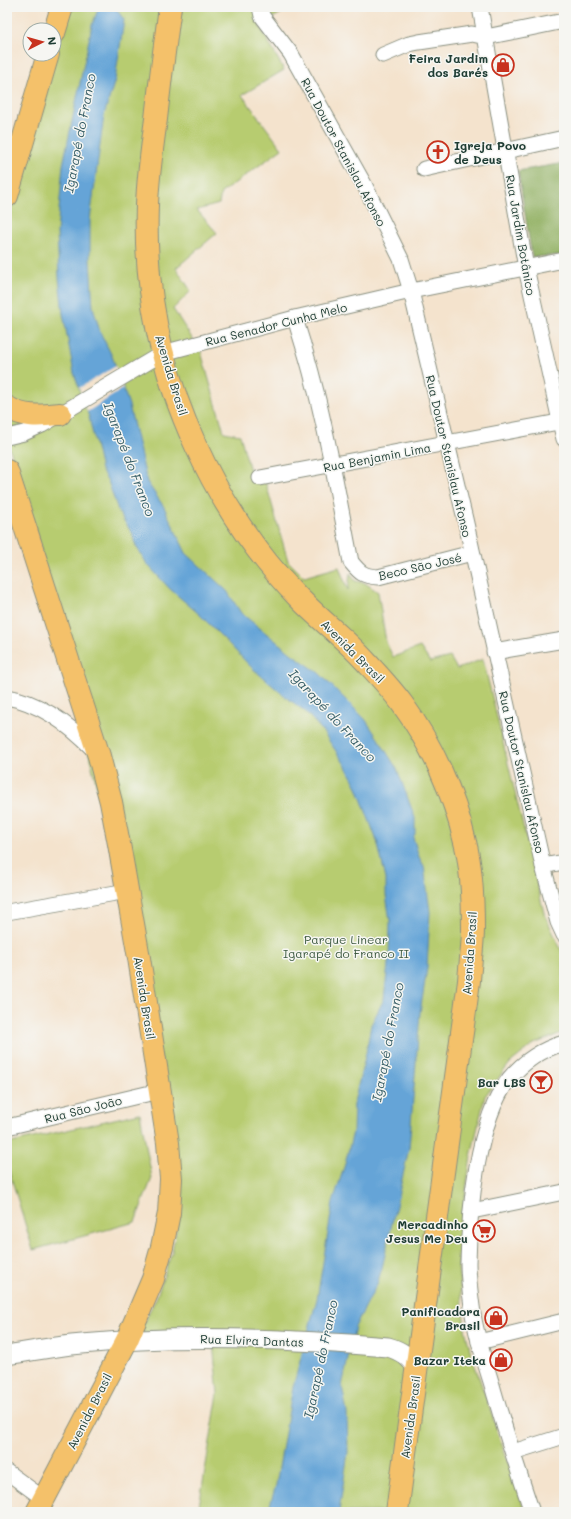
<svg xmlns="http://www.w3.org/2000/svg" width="571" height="1519" font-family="Mali,sans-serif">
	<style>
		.green { fill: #b7cc70; stroke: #6b8452 }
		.forest { fill: #91b062; stroke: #58764b }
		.water { fill: #65a4d7; stroke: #427086 }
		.pier { fill: #f4e3cd }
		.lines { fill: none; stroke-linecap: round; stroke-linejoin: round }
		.minor-casing { stroke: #8a9080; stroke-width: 17 }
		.tertiary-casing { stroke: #8a9080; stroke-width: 21 }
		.trunk-casing { stroke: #8a9080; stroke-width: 24 }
		.minor { stroke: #fff; stroke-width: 15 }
		.tertiary { stroke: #fff; stroke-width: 19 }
		.trunk { stroke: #f4c16a; stroke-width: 22 }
		.labels { text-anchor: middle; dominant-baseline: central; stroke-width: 3; stroke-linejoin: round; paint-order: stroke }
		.poi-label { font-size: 12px; font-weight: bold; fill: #1f3d34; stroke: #f6f6f2; text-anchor: end }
		.street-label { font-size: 12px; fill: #1f3d34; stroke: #f6f6f2 }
		.park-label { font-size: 12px; fill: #3d5a40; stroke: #f6f6f2 }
		.water-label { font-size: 13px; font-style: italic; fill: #345c65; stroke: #f6f6f2 }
	</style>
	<rect width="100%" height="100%" fill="#f6f6f2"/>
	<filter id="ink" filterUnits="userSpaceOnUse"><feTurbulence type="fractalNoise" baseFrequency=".025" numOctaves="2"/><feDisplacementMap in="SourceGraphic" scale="8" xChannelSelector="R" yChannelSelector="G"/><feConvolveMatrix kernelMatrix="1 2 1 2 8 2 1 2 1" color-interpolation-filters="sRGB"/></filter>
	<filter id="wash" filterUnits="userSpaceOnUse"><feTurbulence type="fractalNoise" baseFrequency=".012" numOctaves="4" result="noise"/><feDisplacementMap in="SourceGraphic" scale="16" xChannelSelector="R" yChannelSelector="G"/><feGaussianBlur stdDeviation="0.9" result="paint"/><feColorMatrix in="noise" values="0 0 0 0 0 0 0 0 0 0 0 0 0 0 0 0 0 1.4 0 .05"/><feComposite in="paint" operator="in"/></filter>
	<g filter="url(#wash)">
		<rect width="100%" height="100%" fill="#f4e3cd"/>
		<g class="green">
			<polygon points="68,7 287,7 289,9 259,25 284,70 242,95 282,149 221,193 219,204 197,210 217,233 176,268 191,291 173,309 201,352 224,432 240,435 253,481 265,480 288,561 304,577 339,567 348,590 350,573 355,581 365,583 378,592 386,642 393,657 420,647 430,662 450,657 457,669 483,659 544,913 564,956 564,1032 534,1044 510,1063 485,1096 471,1156 461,1225 458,1267 465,1329 471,1354 525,1512 198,1512 218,1394 212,1333 138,1333 156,1299 172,1252 177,1225 169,1093 38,538 11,452 7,445 7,220 20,183"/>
			<polygon points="140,1113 152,1178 135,1222 33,1250 7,1164 7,1144"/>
		</g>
		<polygon class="forest" points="564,163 564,255 532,257 518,171"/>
		<polygon class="water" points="99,7 115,7 124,20 115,80 104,115 90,220 90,261 93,307 100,332 112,356 129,405 147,482 164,507 186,553 227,591 241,613 292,654 319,673 365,719 379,740 397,769 415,818 415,834 413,837 419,857 424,866 430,912 427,968 420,1013 409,1148 382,1268 377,1284 355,1327 342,1386 347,1413 348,1452 339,1512 268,1512 276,1485 293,1387 317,1299 333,1202 345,1164 353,1132 354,1102 366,1053 371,1025 384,999 389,956 390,921 386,895 386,879 377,841 356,785 344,763 321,729 305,711 287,698 252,668 229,644 199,614 170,589 147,564 136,546 132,533 119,513 108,481 101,470 89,417 74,373 63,314 59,278 57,232 63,165 92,25"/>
		<polygon class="pier" points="116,366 123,389 87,412 79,388"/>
	</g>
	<g filter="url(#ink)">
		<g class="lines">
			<g class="minor-casing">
				<g id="minor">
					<polyline points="260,7 262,16 291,54 365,186 401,259 411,291 465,519 543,866 558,922 564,935"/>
					<polyline points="480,7 526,268 564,439"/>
					<polyline points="383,55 409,44 419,42 472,34 486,37 564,21"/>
					<polyline points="7,142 18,158"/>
					<polyline points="424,169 564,138"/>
					<path d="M 295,318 C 301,339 308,359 313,380 C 329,440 339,501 351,562 C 360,573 363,576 378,577 L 472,553"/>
					<polyline points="7,437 24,433 42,425 163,353 295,318 411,291 564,260"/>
					<polyline points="260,478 564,421"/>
					<polyline points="494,652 564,640"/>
					<path d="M 7,697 C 42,703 71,726 95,751"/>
					<polyline points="543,866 564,862"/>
					<polyline points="7,912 127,891"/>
					<polyline points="7,1127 159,1091"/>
					<polyline points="472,1211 564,1192"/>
					<polyline points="479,1342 564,1321"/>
					<polyline points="513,1452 564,1436"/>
					<polyline points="7,1472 44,1499"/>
					<path d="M 532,1512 C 518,1470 504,1428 492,1385 C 485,1362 477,1339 473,1314 C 471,1298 468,1280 468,1263 C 469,1211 477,1120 509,1079 C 523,1062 543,1049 564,1043"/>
				</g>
			</g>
			<g class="tertiary-casing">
				<path id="tertiary" d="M 7,1355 C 32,1351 57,1346 82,1344 C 183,1334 286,1339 388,1347 C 402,1351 409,1357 417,1368"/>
			</g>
			<g class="trunk-casing">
				<g id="trunk">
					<path d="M 170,7 C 165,44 160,82 156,119 C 152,148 148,176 147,205 C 144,288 161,371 196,446 C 221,501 256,554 298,597 C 320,620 347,640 368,664 C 380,677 393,691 403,705 C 432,745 454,794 465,842 C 472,869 473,900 473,928 C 473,946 470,964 469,981 L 397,1512"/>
					<polyline points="54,33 62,7"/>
					<polyline points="7,196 48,54"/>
					<path d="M 7,407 C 24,418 40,416 60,414"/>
					<polyline points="7,471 99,756 111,802 119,844 139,958 168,1143 171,1179 169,1213 162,1247 153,1279 127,1340 37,1512"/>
				</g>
			</g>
			<use href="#minor" class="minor"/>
			<use href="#tertiary" class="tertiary"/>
			<use href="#trunk" class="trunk"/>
		</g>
	</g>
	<defs>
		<g id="shop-ring" transform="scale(1.15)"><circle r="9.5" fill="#f6f6f2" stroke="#c8321e" stroke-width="1.5"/><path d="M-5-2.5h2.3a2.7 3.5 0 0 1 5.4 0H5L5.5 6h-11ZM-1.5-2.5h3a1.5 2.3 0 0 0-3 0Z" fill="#c8321e"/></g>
		<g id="church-ring" transform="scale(1.15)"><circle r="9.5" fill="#f6f6f2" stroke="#c8321e" stroke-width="1.5"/><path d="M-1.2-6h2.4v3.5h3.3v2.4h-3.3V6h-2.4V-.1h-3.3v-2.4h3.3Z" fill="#c8321e"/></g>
		<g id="bar-ring" transform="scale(1.15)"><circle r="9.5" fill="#f6f6f2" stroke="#c8321e" stroke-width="1.5"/><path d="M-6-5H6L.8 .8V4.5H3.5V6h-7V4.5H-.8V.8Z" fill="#c8321e"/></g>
		<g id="supermarket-ring" transform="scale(1.15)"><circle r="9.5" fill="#f6f6f2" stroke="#c8321e" stroke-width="1.5"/><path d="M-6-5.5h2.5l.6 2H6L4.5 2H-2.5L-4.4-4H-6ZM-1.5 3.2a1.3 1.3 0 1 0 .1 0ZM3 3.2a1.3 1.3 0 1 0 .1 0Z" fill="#c8321e"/></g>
	</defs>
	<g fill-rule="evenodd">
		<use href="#shop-ring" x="503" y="65"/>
		<use href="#church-ring" x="438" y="152"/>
		<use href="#bar-ring" x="541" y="1082"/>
		<use href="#supermarket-ring" x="484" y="1231"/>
		<use href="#shop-ring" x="496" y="1318"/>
		<use href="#shop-ring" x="501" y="1360"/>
	</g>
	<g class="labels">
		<g class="poi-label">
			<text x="488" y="58">Feira Jardim<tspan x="488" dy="14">dos Barés</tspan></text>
			<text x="454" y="145" text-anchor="start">Igreja Povo<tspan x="454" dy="14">de Deus</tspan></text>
			<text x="526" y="1082">Bar LBS</text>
			<text x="468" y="1224">Mercadinho<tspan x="468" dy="14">Jesus Me Deu</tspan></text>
			<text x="480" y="1311">Panificadora<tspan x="480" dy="14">Brasil</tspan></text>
			<text x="486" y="1360">Bazar Iteka</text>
		</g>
		<g class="street-label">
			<text transform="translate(344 152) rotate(62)">Rua Doutor Stanislau Afonso</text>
			<text transform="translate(521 235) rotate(80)">Rua Jardim Botânico</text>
			<text transform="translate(276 324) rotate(-14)">Rua Senador Cunha Melo</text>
			<text transform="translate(172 375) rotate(73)">Avenida Brasil</text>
			<text transform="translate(449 456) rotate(77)">Rua Doutor Stanislau Afonso</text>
			<text transform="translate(377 457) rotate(-11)">Rua Benjamin Lima</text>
			<text transform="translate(420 566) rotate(-13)">Beco São José</text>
			<text transform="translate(353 651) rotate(45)">Avenida Brasil</text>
			<text transform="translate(522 772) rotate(77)">Rua Doutor Stanislau Afonso</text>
			<text transform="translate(469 953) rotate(-86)">Avenida Brasil</text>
			<text transform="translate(145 998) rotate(81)">Avenida Brasil</text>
			<text transform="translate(83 1109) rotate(-14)">Rua São João</text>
			<text transform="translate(252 1340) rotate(2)">Rua Elvira Dantas</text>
			<text transform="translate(89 1411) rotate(-63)">Avenida Brasil</text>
			<text transform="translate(410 1417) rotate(-82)">Avenida Brasil</text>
		</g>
		<g class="park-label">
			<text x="346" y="939">Parque Linear<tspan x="346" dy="14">Igarapé do Franco II</tspan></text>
		</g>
		<g class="water-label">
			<text transform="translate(79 133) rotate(-79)">Igarapé do Franco</text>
			<text transform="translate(130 459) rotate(69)">Igarapé do Franco</text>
			<text transform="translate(333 715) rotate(47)">Igarapé do Franco</text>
			<text transform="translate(387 1042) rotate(-79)">Igarapé do Franco</text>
			<text transform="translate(320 1359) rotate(-78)">Igarapé do Franco</text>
		</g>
	</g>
	<rect width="571" height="1519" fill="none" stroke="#f6f6f2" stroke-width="24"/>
	<g transform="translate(42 42) rotate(84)"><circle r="19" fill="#f6f6f2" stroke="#a0aca6"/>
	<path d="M0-3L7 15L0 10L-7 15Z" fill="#c8321e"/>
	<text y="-6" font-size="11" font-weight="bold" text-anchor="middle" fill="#1f3d34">N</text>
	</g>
</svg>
